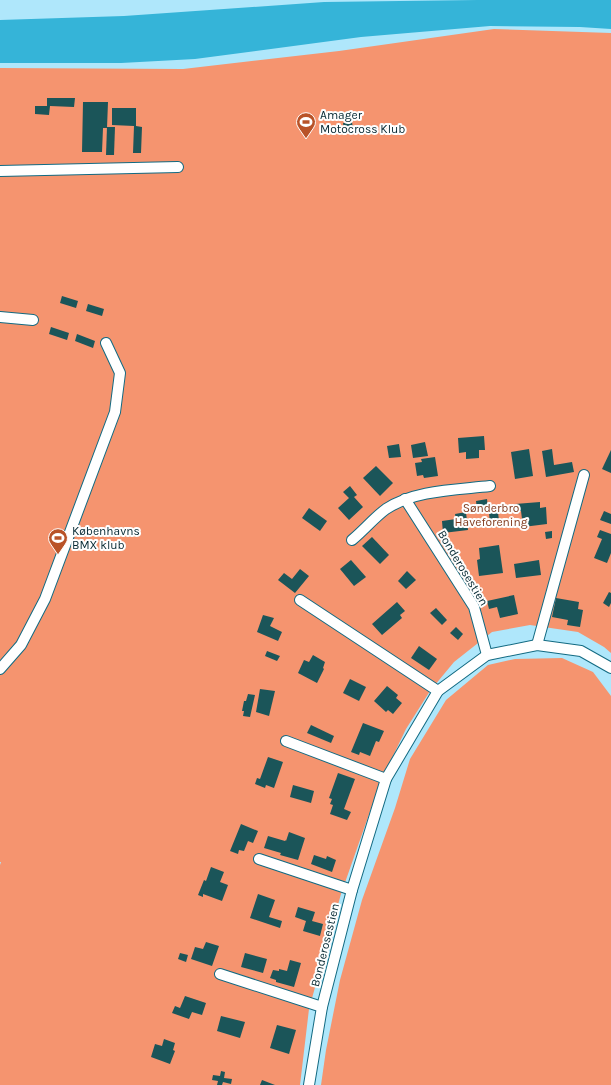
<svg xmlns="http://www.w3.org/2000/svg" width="611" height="1085" font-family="Karla,sans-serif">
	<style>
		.green { fill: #f5946f }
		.water { fill: #35b4d8 }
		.building { fill: #1b5559 }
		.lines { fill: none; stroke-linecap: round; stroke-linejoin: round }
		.lane-casing { stroke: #126a82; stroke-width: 12 }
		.lane { stroke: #fff; stroke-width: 10 }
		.labels { text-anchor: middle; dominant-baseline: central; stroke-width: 4; stroke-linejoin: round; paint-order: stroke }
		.poi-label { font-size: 12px; fill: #042731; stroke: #fefefe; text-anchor: start }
		.park-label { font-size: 12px; fill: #823b1e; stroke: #fefefe }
		.street-label { font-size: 12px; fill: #042731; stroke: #fefefe }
	</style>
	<rect width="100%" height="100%" fill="#afe7fb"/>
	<g class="green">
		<polygon points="494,29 611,33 611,653 604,647 578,632 530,625 492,632 454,662 430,691 406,729 380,783 341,894 309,1009 300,1085 0,1085 0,865 1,862 0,862 0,68 183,69 339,51"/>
		<polygon points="562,658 593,672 611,696 611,1085 321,1085 326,1050 340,980 362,900 395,808 410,759 446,700 488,665 515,659"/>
	</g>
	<polygon class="water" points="477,0 611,0 611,29 580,27 490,26 361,37 195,59 121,63 0,63 0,20 124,16 324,2"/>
	<g class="building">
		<polygon points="47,98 75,98 74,107 50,106 49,115 35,114 35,106 47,106"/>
		<polygon points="83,102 108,102 107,128 103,128 102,152 82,152"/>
		<polygon points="112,108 136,108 136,126 142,127 141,153 133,153 134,126 112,125"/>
		<polygon points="352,122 353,129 344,130 343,123"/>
		<polygon points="107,127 115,127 114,155 106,155"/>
		<polygon points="62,296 78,301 76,308 60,303"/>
		<polygon points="88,304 104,309 102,316 86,311"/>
		<polygon points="51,327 69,333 67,340 49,334"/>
		<polygon points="77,334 95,341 93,348 75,341"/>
		<polygon points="484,436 485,450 479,450 479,458 466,459 466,452 459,453 458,438"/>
		<polygon points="425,442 428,456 413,458 411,445"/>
		<polygon points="399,444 401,457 389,458 387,446"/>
		<polygon points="529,449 533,476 515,479 511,452"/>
		<polygon points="552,449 554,465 572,462 574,472 546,477 542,451"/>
		<polygon points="611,450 611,473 602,469"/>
		<polygon points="435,457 438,476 424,478 423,475 417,476 415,463 422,462 421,459"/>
		<polygon points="376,466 393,483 380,496 363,478"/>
		<polygon points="350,486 357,495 354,497 363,507 349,520 338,508 349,498 343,492"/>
		<polygon points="487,499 488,509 477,510 476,501"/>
		<polygon points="540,502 540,508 546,507 547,524 523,527 521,511 515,511 515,504"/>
		<polygon points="309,508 327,521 320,531 302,518"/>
		<polygon points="604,511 611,514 611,524 600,520"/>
		<polygon points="466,512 468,530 443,533 442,521 456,519 455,514"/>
		<polygon points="498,512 499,521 490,523 489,513"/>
		<polygon points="519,519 520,526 511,527 510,520"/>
		<polygon points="600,530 611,534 611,553 607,563 594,558 602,539 597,537"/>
		<polygon points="552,531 552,538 546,539 545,532"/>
		<polygon points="372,537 389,555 380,564 362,546"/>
		<polygon points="499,545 503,573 479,576 477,560 480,559 479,548"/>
		<polygon points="351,560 366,577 354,586 340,569"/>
		<polygon points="539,560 541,575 516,578 514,564"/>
		<polygon points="300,569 309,576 295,593 278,580 284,573 292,579"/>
		<polygon points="407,571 416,580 406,589 398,581"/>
		<polygon points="609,592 611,593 611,603 609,607 603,603"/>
		<polygon points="514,595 518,614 500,618 497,607 489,609 487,601"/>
		<polygon points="556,598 579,602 578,609 583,610 580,627 567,625 568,620 552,617"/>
		<polygon points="397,602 405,611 400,615 402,618 382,635 372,624"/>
		<polygon points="436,608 447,620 442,625 430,613"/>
		<polygon points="263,615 274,618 270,626 282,632 278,641 257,632"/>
		<polygon points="456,627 463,634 458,640 450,633"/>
		<polygon points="419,646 437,659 429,670 411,658"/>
		<polygon points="267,651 280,656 277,661 265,656"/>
		<polygon points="313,655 325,662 323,668 324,669 317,683 298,673 304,660 309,662"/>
		<polygon points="350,679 366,687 359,701 343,693"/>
		<polygon points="387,686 398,695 396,698 402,703 393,714 388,710 386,712 374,701"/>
		<polygon points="260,689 275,691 269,716 256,712"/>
		<polygon points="248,694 255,695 250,717 243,716 244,711 242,711 244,701 246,701"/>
		<polygon points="363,723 384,731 379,742 376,741 370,756 360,752 359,755 351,752"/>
		<polygon points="311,725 334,736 331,743 307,733"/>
		<polygon points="268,757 283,762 274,788 266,785 265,788 255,784 257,778 260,779"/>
		<polygon points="338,773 355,779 344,809 351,812 347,820 330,814 333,805 330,804 332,799 329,798"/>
		<polygon points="293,785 314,791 311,803 290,797"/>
		<polygon points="241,824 258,831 253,843 248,841 244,851 239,850 238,854 230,851"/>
		<polygon points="289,832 305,838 298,860 280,855 281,853 264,848 268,836 285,841 285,840 286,841"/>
		<polygon points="314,855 326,859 327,856 336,860 332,872 311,864"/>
		<polygon points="211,867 224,872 220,882 228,885 222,901 203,894 203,897 198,895 204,880 206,881"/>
		<polygon points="258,894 275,900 269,917 282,921 280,928 250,918"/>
		<polygon points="298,907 315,912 312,921 323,924 320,936 303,931 306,921 295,917"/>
		<polygon points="206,942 219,946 212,966 191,959 195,947 203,949"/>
		<polygon points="180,953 188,955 186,962 178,959"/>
		<polygon points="245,953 267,959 263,973 241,967"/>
		<polygon points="290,960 301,963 294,987 276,982 276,980 270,978 273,970 279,971 279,969 287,971"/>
		<polygon points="185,996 206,1003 202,1015 192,1012 189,1019 172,1013 175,1006 180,1008"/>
		<polygon points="221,1016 245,1022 240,1038 217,1031"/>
		<polygon points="277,1025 296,1030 289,1054 270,1048"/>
		<polygon points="164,1039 175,1043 173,1050 175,1051 170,1064 151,1057 155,1044 162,1046"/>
		<polygon points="221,1071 225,1072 224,1078 232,1079 231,1084 223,1082 222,1085 217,1085 218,1081 212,1080 213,1075 220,1076"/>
		<polygon points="262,1080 275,1085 260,1085"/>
	</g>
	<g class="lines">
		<g class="lane-casing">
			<g id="lane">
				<polyline points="0,171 178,167"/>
				<polyline points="0,317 33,320"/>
				<polyline points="405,499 474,607 487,655"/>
				<path d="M 352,540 C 363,531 375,517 386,509 C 415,490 455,490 490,486"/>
				<polyline points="300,600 438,691"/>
				<polyline points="537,645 584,475"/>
				<polyline points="0,669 21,645 45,599 115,412 120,373 106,343"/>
				<polyline points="286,741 386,779"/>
				<polyline points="259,859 352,890"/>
				<polyline points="220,974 322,1007"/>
				<polyline points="309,1085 322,1007 352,890 386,779 438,691 487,655 537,645 581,651 611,668"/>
			</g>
		</g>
		<use href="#lane" class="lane"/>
	</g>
	<defs>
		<g id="stadium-pin" transform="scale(1)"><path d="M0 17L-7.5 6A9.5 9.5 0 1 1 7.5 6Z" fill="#b95328" stroke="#fefefe"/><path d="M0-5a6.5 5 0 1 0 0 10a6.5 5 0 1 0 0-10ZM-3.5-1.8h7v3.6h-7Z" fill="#fff"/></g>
	</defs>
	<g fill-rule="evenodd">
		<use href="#stadium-pin" x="306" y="122"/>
		<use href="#stadium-pin" x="58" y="538"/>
	</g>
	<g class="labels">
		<g class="poi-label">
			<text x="320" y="115">Amager<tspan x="320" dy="14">Motocross Klub</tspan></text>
			<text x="72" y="531">Københavns<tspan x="72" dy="14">BMX klub</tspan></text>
		</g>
		<g class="park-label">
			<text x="491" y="508">Sønderbro<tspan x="491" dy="14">Haveforening</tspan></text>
		</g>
		<g class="street-label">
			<text transform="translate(463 568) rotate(59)">Bonderosestien</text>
			<text transform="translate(325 945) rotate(-76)">Bonderosestien</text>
		</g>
	</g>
</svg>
